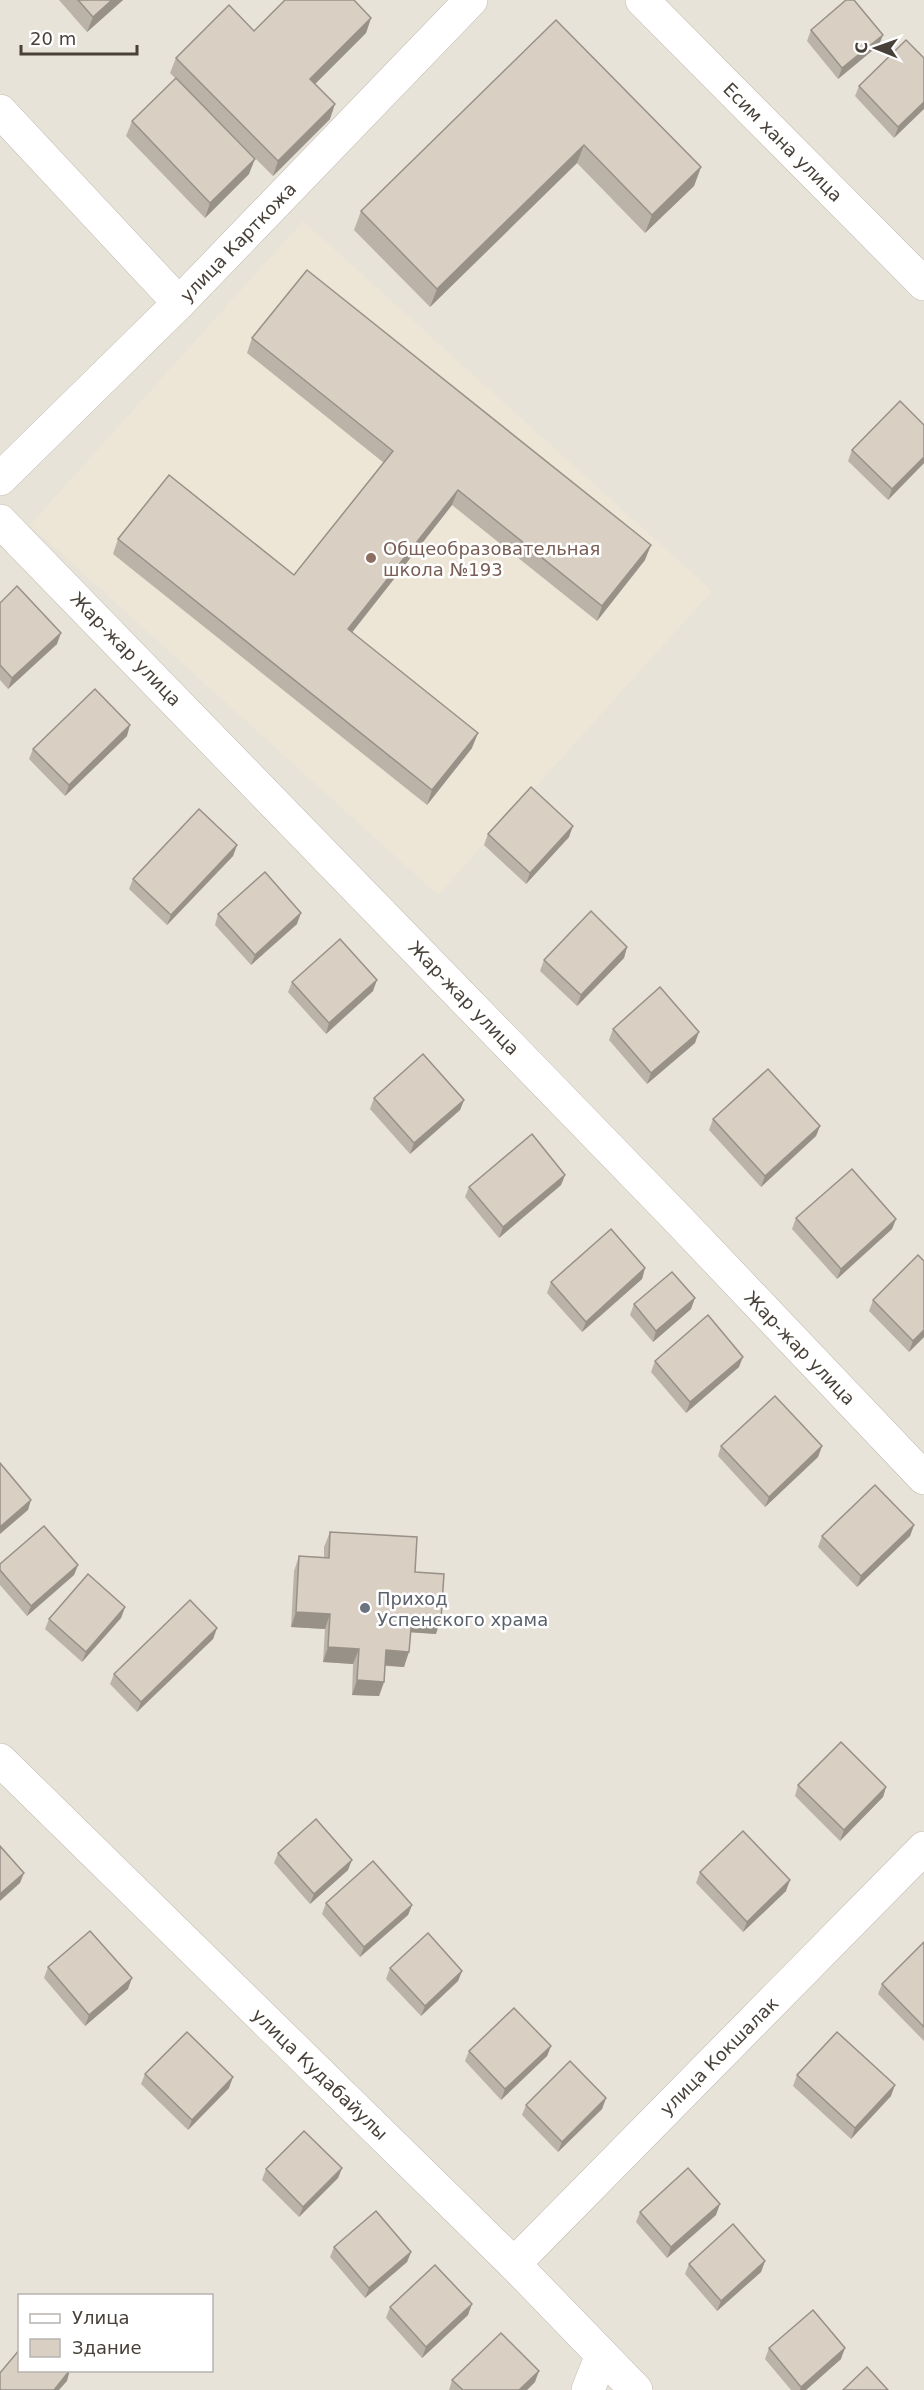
<svg xmlns="http://www.w3.org/2000/svg" width="924" height="2390" font-family="'DejaVu Sans',sans-serif">
	<style>
		.residential { fill: #e8e3d9; fill-rule: evenodd }
		.education { fill: #ede5d5 }
		.lines { fill: none; stroke-linecap: round; stroke-linejoin: round }
		.minor-casing { stroke: #c0b8ad; stroke-width: 34 }
		.minor { stroke: #fff; stroke-width: 33 }
		.wall { fill: #bbb2a8 }
		.shaded-wall { fill: #989188 }
		.building { fill: #d9cfc3; stroke: #989188; stroke-width: 1.5 }
		.education-dot { fill: #8d6e63; stroke: #fff; stroke-width: 2 }
		.worship-dot { fill: #6b7280; stroke: #fff; stroke-width: 2 }
		.labels { text-anchor: middle; dominant-baseline: central; stroke-width: 5; stroke-linejoin: round; paint-order: stroke }
		.street-label { font-size: 18px; fill: #484139; stroke: #fff }
		.education-label { font-size: 18px; fill: #785e54; stroke: #fff; text-anchor: start }
		.worship-label { font-size: 18px; fill: #5b616d; stroke: #fff; text-anchor: start }
	</style>
	<rect width="100%" height="100%" fill="#f5f1eb"/>
	<path class="residential" d="M 0,0 L 924,0 L 924,2390 L 0,2390 ZM 20,2296 L 212,2296 L 212,2370 L 20,2370 Z"/>
	<polygon class="education" points="303,221 712,591 438,895 30,525"/>
	<g class="lines">
		<g class="minor-casing">
			<g id="minor">
				<polyline points="642,0 924,284"/>
				<polyline points="0,111 179,303"/>
				<polyline points="0,479 179,303 471,0"/>
				<polyline points="0,521 676,1217 924,1478"/>
				<polyline points="0,1760 514,2264 636,2390"/>
				<polyline points="514,2264 924,1848"/>
				<polyline points="588,2390 602,2355"/>
			</g>
		</g>
		<use href="#minor" class="minor"/>
	</g>
	<g class="wall">
		<polygon points="59,0 123,0 87,32"/>
		<polygon points="371,18 366,33 315,84 330,119 273,176 206,109 249,174 205,218 126,136 132,121 176,79 170,73 176,58 254,31"/>
		<polygon points="556,20 701,167 694,186 645,233 577,163 430,307 354,230 361,211"/>
		<polygon points="811,30 879,45 838,79 807,41"/>
		<polygon points="924,58 894,138 855,96 859,86"/>
		<polygon points="252,338 645,560 597,621 452,505 352,632 472,748 427,805 113,554 118,539 294,575 384,463 247,353"/>
		<polygon points="924,425 924,463 888,500 848,461 852,450"/>
		<polygon points="0,603 57,644 8,689 0,680"/>
		<polygon points="127,736 65,796 29,759 33,749"/>
		<polygon points="488,834 569,837 526,884 484,845"/>
		<polygon points="237,845 233,856 167,925 129,889 133,879"/>
		<polygon points="218,914 297,924 251,965 215,925"/>
		<polygon points="627,947 624,958 577,1006 540,971 544,960"/>
		<polygon points="292,982 373,991 326,1034 288,992"/>
		<polygon points="613,1029 695,1043 647,1084 609,1040"/>
		<polygon points="374,1098 464,1100 460,1110 410,1154 370,1109"/>
		<polygon points="713,1119 820,1126 816,1136 761,1187 709,1130"/>
		<polygon points="565,1175 561,1185 499,1238 465,1197 469,1187"/>
		<polygon points="796,1218 896,1219 892,1229 837,1279 792,1229"/>
		<polygon points="924,1261 924,1337 909,1352 869,1311 873,1300"/>
		<polygon points="645,1268 642,1279 582,1332 547,1293 551,1282"/>
		<polygon points="634,1304 691,1309 653,1342 630,1315"/>
		<polygon points="655,1361 739,1367 686,1413 651,1372"/>
		<polygon points="721,1446 822,1446 818,1457 765,1507 718,1456"/>
		<polygon points="914,1525 910,1536 857,1587 818,1547 822,1536"/>
		<polygon points="330,1532 415,1572 436,1634 411,1632 404,1667 385,1666 384,1682 379,1696 352,1695 353,1664 323,1662 325,1629 291,1627 294,1571 299,1556 324,1557 324,1547"/>
		<polygon points="0,1564 78,1565 74,1575 27,1616 0,1585"/>
		<polygon points="125,1607 121,1618 82,1662 45,1629 49,1619"/>
		<polygon points="217,1628 213,1639 137,1712 110,1684 114,1674"/>
		<polygon points="798,1785 886,1787 883,1797 840,1841 795,1796"/>
		<polygon points="278,1853 348,1870 310,1904 274,1863"/>
		<polygon points="700,1872 786,1891 743,1932 696,1883"/>
		<polygon points="326,1903 412,1905 408,1915 360,1957 322,1914"/>
		<polygon points="924,1942 924,2041 878,1994 882,1984"/>
		<polygon points="48,1967 128,1989 85,2026 44,1978"/>
		<polygon points="390,1968 462,1971 458,1981 421,2016 386,1979"/>
		<polygon points="551,2046 547,2056 501,2100 465,2061 469,2051"/>
		<polygon points="145,2074 229,2088 188,2130 141,2084"/>
		<polygon points="797,2075 891,2096 851,2139 793,2086"/>
		<polygon points="606,2098 602,2109 558,2152 522,2115 526,2105"/>
		<polygon points="342,2168 338,2178 299,2217 262,2180 266,2169"/>
		<polygon points="640,2212 716,2215 667,2258 636,2222"/>
		<polygon points="334,2247 411,2252 407,2262 365,2298 330,2257"/>
		<polygon points="765,2261 761,2272 717,2311 685,2274 689,2264"/>
		<polygon points="390,2307 468,2315 422,2358 386,2318"/>
		<polygon points="769,2348 841,2359 806,2390 791,2390 765,2359"/>
		<polygon points="452,2380 535,2382 527,2390 449,2390"/>
	</g>
	<g class="shaded-wall">
		<polygon points="112,0 123,0 87,32 93,17"/>
		<polygon points="371,18 366,33 305,94 310,79"/>
		<polygon points="883,35 879,45 838,79 842,68"/>
		<polygon points="924,102 924,109 894,138 898,127"/>
		<polygon points="335,104 330,119 273,176 278,161"/>
		<polygon points="584,145 577,163 430,307 437,289"/>
		<polygon points="255,159 249,174 205,218 210,203"/>
		<polygon points="701,167 694,186 645,233 652,215"/>
		<polygon points="924,457 924,463 888,500 892,489"/>
		<polygon points="458,490 452,505 343,644 348,629"/>
		<polygon points="651,545 645,560 597,621 602,606"/>
		<polygon points="61,633 57,644 8,689 12,678"/>
		<polygon points="130,725 127,736 65,796 69,785"/>
		<polygon points="478,733 472,748 427,805 432,790"/>
		<polygon points="573,826 569,837 526,884 530,873"/>
		<polygon points="237,845 233,856 167,925 171,915"/>
		<polygon points="301,913 297,924 251,965 255,955"/>
		<polygon points="627,947 624,958 577,1006 581,995"/>
		<polygon points="377,980 373,991 326,1034 329,1023"/>
		<polygon points="699,1032 695,1043 647,1084 651,1073"/>
		<polygon points="464,1100 460,1110 410,1154 414,1143"/>
		<polygon points="820,1126 816,1136 761,1187 765,1176"/>
		<polygon points="565,1175 561,1185 499,1238 503,1227"/>
		<polygon points="896,1219 892,1229 837,1279 841,1269"/>
		<polygon points="645,1268 642,1279 582,1332 586,1322"/>
		<polygon points="695,1298 691,1309 653,1342 656,1331"/>
		<polygon points="924,1330 924,1337 909,1352 913,1341"/>
		<polygon points="743,1357 739,1367 686,1413 690,1402"/>
		<polygon points="822,1446 818,1457 765,1507 769,1497"/>
		<polygon points="31,1500 28,1510 0,1534 0,1527"/>
		<polygon points="914,1525 910,1536 857,1587 861,1576"/>
		<polygon points="78,1565 74,1575 27,1616 31,1606"/>
		<polygon points="125,1607 121,1618 82,1662 86,1652"/>
		<polygon points="296,1612 330,1614 325,1629 291,1627"/>
		<polygon points="412,1617 441,1619 436,1634 406,1632"/>
		<polygon points="217,1628 213,1639 137,1712 141,1702"/>
		<polygon points="328,1647 359,1649 353,1664 323,1662"/>
		<polygon points="386,1650 409,1652 404,1667 381,1665"/>
		<polygon points="357,1680 384,1682 379,1696 352,1695"/>
		<polygon points="886,1787 883,1797 840,1841 844,1830"/>
		<polygon points="352,1860 348,1870 310,1904 314,1894"/>
		<polygon points="24,1873 20,1883 0,1901 0,1894"/>
		<polygon points="790,1880 786,1891 743,1932 747,1922"/>
		<polygon points="412,1905 408,1915 360,1957 364,1947"/>
		<polygon points="462,1971 458,1981 421,2016 425,2006"/>
		<polygon points="132,1978 128,1989 85,2026 89,2015"/>
		<polygon points="551,2046 547,2056 501,2100 505,2089"/>
		<polygon points="233,2077 229,2088 188,2130 192,2120"/>
		<polygon points="895,2085 891,2096 851,2139 855,2128"/>
		<polygon points="606,2098 602,2109 558,2152 562,2142"/>
		<polygon points="342,2168 338,2178 299,2217 303,2207"/>
		<polygon points="720,2204 716,2215 667,2258 671,2247"/>
		<polygon points="411,2252 407,2262 365,2298 369,2288"/>
		<polygon points="765,2261 761,2272 717,2311 721,2301"/>
		<polygon points="472,2304 468,2315 422,2358 426,2347"/>
		<polygon points="845,2348 841,2359 806,2390 800,2390 801,2387"/>
		<polygon points="70,2370 67,2381 59,2390 54,2390"/>
		<polygon points="539,2371 535,2382 527,2390 519,2390"/>
	</g>
	<g class="building">
		<polygon points="78,0 112,0 93,17"/>
		<polygon points="285,0 354,0 371,18 310,79 335,104 278,161 176,58 229,5 254,31"/>
		<polygon points="846,0 854,0 883,35 842,68 811,30"/>
		<polygon points="556,20 701,167 652,215 584,145 437,289 361,211"/>
		<polygon points="906,40 924,58 924,102 898,127 859,86"/>
		<polygon points="176,78 255,159 210,203 132,121"/>
		<polygon points="307,270 651,545 602,606 458,490 348,629 478,733 432,790 118,539 169,475 294,575 393,451 252,338"/>
		<polygon points="900,401 924,425 924,457 892,489 852,450"/>
		<polygon points="17,586 61,633 12,678 0,665 0,603"/>
		<polygon points="95,689 130,725 69,785 33,749"/>
		<polygon points="531,787 573,826 530,873 488,834"/>
		<polygon points="199,809 237,845 171,915 133,879"/>
		<polygon points="265,872 301,913 255,955 218,914"/>
		<polygon points="591,911 627,947 581,995 544,960"/>
		<polygon points="340,939 377,980 329,1023 292,982"/>
		<polygon points="660,987 699,1032 651,1073 613,1029"/>
		<polygon points="423,1054 464,1100 414,1143 374,1098"/>
		<polygon points="768,1069 820,1126 765,1176 713,1119"/>
		<polygon points="532,1134 565,1175 503,1227 469,1187"/>
		<polygon points="852,1169 896,1219 841,1269 796,1218"/>
		<polygon points="611,1229 645,1268 586,1322 551,1282"/>
		<polygon points="918,1255 924,1261 924,1330 913,1341 873,1300"/>
		<polygon points="672,1272 695,1298 656,1331 634,1304"/>
		<polygon points="708,1315 743,1357 690,1402 655,1361"/>
		<polygon points="775,1396 822,1446 769,1497 721,1446"/>
		<polygon points="0,1463 31,1500 0,1527"/>
		<polygon points="875,1485 914,1525 861,1576 822,1536"/>
		<polygon points="44,1526 78,1565 31,1606 0,1570 0,1564"/>
		<polygon points="330,1532 417,1537 415,1572 444,1574 441,1619 412,1617 409,1652 386,1650 384,1682 357,1680 359,1649 328,1647 330,1614 296,1612 299,1556 329,1558"/>
		<polygon points="88,1574 125,1607 86,1652 49,1619"/>
		<polygon points="190,1600 217,1628 141,1702 114,1674"/>
		<polygon points="841,1742 886,1787 844,1830 798,1785"/>
		<polygon points="316,1819 352,1860 314,1894 278,1853"/>
		<polygon points="743,1831 790,1880 747,1922 700,1872"/>
		<polygon points="0,1846 24,1873 0,1894"/>
		<polygon points="373,1861 412,1905 364,1947 326,1903"/>
		<polygon points="90,1931 132,1978 89,2015 48,1967"/>
		<polygon points="428,1933 462,1971 425,2006 390,1968"/>
		<polygon points="924,1942 924,2027 882,1984"/>
		<polygon points="514,2008 551,2046 505,2089 469,2051"/>
		<polygon points="187,2032 233,2077 192,2120 145,2074"/>
		<polygon points="837,2032 895,2085 855,2128 797,2075"/>
		<polygon points="570,2061 606,2098 562,2142 526,2105"/>
		<polygon points="304,2131 342,2168 303,2207 266,2169"/>
		<polygon points="688,2168 720,2204 671,2247 640,2212"/>
		<polygon points="376,2211 411,2252 369,2288 334,2247"/>
		<polygon points="733,2224 765,2261 721,2301 689,2264"/>
		<polygon points="435,2265 472,2304 426,2347 390,2307"/>
		<polygon points="813,2310 845,2348 801,2387 769,2348"/>
		<polygon points="501,2333 539,2371 519,2390 463,2390 452,2380"/>
		<polygon points="20,2349 20,2370 70,2370 54,2390 0,2390 0,2373"/>
		<polygon points="867,2367 888,2390 843,2390"/>
	</g>
	<circle class="education-dot" cx="371" cy="558" r="6"/>
	<circle class="worship-dot" cx="365" cy="1608" r="6"/>
	<g class="labels">
		<g class="street-label">
			<text transform="translate(783 142) rotate(45)">Есим хана улица</text>
			<text transform="translate(238 242) rotate(-46)">улица Карткожа</text>
			<text transform="translate(126 649) rotate(46)">Жар-жар улица</text>
			<text transform="translate(464 998) rotate(46)">Жар-жар улица</text>
			<text transform="translate(800 1348) rotate(46)">Жар-жар улица</text>
			<text transform="translate(719 2056) rotate(-45)">улица Кокшалак</text>
			<text transform="translate(320 2074) rotate(44)">улица Кудабайулы</text>
		</g>
		<g class="education-label">
			<text x="383" y="548">Общеобразовательная<tspan x="383" dy="21">школа №193</tspan></text>
		</g>
		<g class="worship-label">
			<text x="377" y="1598">Приход<tspan x="377" dy="21">Успенского храма</tspan></text>
		</g>
	</g>
	<rect x="18" y="2294" width="195" height="78" fill="#ffffff" stroke="#b6b3b0" stroke-width="1.5"/>
	<rect x="30" y="2314" width="30" height="9" fill="#ffffff" stroke="#b6b3b0" stroke-width="1.5"/>
	<text x="72" y="2324" font-size="18" fill="#484139">Улица</text>
	<rect x="30" y="2339" width="30" height="18" fill="#d9cfc3" stroke="#b6b3b0" stroke-width="1.5"/>
	<text x="72" y="2354" font-size="18" fill="#484139">Здание</text>
	<g transform="translate(876 48) rotate(271)" stroke="#ffffff" stroke-width="4.5" paint-order="stroke">
	<path d="M0-4.5L10 22L0 15L-10 22Z" fill="#484139"/>
	<text y="-9" font-size="16" font-weight="bold" text-anchor="middle" fill="#484139">С</text>
	</g>
	<path d="M21 45v9h116v-9" fill="none" stroke="#484139" stroke-width="3"/>
	<text x="30" y="45" font-size="18" fill="#484139" stroke="#ffffff" stroke-width="4.5" paint-order="stroke">20 m</text>
</svg>
